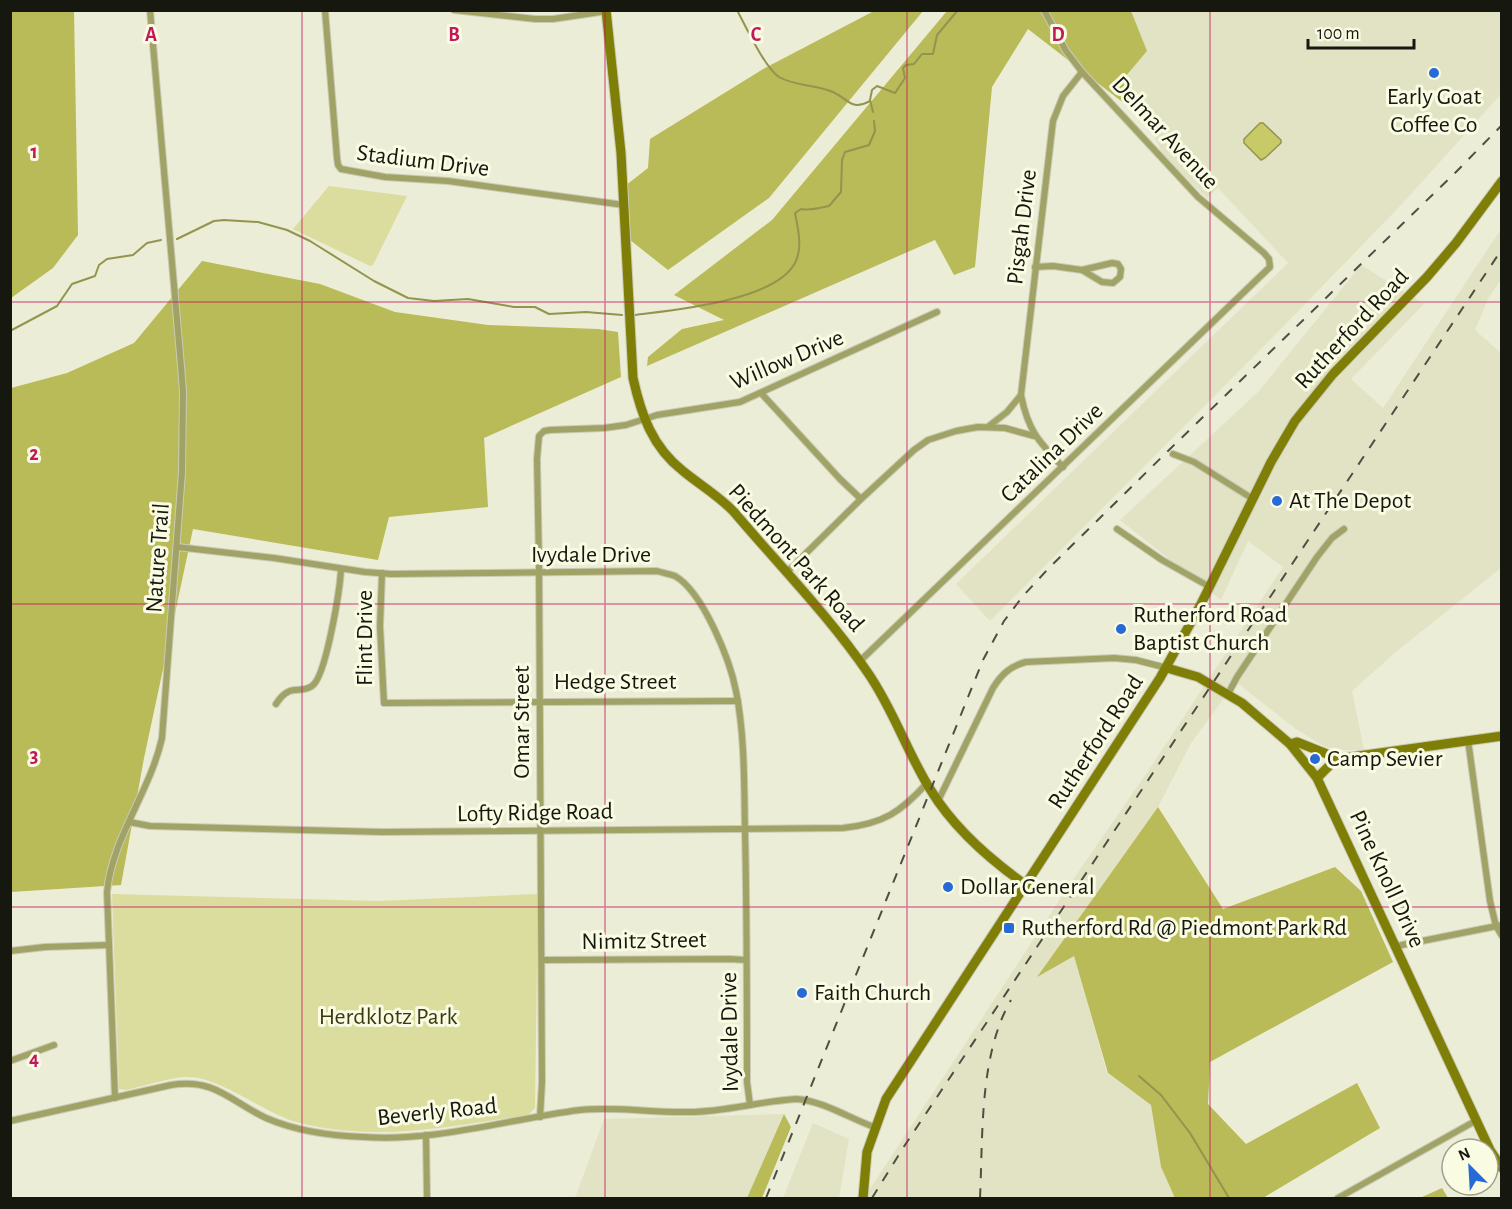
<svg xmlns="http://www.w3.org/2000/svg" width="1512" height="1209" font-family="'Alegreya Sans',sans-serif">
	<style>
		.built { fill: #e1e3c4 }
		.green { fill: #dbdd9f }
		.forest { fill: #b9ba58 }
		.water { fill: #c8c967; stroke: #93944d; stroke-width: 1.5 }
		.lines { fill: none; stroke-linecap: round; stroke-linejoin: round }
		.stream { stroke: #93944d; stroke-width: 2 }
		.street-casing { stroke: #cacbb6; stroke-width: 8 }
		.secondary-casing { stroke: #cacbb6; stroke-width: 11 }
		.street { stroke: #a1a366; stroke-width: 6 }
		.secondary { stroke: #7f7e06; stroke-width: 9 }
		.rail { stroke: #4e4f43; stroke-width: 2; stroke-dasharray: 10 10; stroke-linecap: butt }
		.grid { fill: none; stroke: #c2185b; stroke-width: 1.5; stroke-opacity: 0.55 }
		.poi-dot { fill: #256ad6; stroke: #f9fbe3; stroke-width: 2 }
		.labels { text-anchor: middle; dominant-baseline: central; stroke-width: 6; stroke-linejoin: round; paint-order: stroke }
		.poi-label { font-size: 24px; fill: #16170f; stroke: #f9fbe3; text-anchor: start }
		.street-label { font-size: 24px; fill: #16170f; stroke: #f9fbe3 }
		.park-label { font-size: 24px; fill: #3a3a10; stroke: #f9fbe3 }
		.grid-label { font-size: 20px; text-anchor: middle; font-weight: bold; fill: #c2185b; stroke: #f9fbe3; stroke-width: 6; stroke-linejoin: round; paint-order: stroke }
	</style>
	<rect width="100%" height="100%" fill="#ecedd6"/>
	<g class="built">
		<polygon points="1119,11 1501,11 1501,94 1402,204 1277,333 990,621 956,584 1288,263 1218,188 1207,198 1164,157 1125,76"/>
		<polygon points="1501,229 1501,279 1488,299 1475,330 1501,353 1501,568 1397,651 1352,691 1364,750 1342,750 1325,747 1296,729 1236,682 1191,743 1158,807 1038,975 1074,956 1107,1073 1151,1105 1161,1167 1175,1198 864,1198 1072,881 1146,774 1283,567 1248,541 1221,600 1120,520 1258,392 1361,265 1424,304 1351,379 1383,408"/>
		<polygon points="784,1114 747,1198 575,1198 604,1119"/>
		<polygon points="813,1123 849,1139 839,1198 783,1198"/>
	</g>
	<g class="green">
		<polygon points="329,186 407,196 373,265 370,266 293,229"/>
		<path d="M 112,894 L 378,901 L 538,894 L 535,1108 L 528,1115 C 460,1125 392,1139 324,1128 C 314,1126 302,1124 293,1121 C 262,1111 219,1077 188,1077 C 174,1076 141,1087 126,1090 L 119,1089 Z"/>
	</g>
	<g class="forest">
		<polygon points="11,10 74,11 78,235 53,268 11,298"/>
		<polygon points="874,11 923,11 769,198 668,270 630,240 625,186 648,168 650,139 765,68"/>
		<polygon points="947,11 1131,11 1147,51 1125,77 1151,130 1134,111 1028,29 992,87 975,267 954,275 935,240 647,366 648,357 682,329 724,320 674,295 772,220"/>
		<polygon points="202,261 320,284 395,312 488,325 598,329 618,332 621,377 484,438 488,507 389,517 378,560 193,529 144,758 121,885 11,892 11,388 67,373 134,343"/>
		<polygon points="1158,807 1223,909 1335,867 1361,891 1393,962 1210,1062 1208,1104 1246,1144 1357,1083 1380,1128 1263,1198 1175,1198 1161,1167 1151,1105 1108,1073 1074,956 1037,977"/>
		<polygon points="784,1114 791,1127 762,1198 747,1198"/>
		<polygon points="1442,1188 1448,1198 1420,1198"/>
	</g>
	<polygon class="water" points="1260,123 1263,123 1281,140 1281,143 1265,158 1261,160 1244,143 1244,139"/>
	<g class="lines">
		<g class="stream">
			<path d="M 737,10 C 746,27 765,68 779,77 C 794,86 818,85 833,92 C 850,100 851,111 870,101"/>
			<polyline points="873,112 870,100 872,90 877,86 895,93 905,78 903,68 906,65 914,64 922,54 933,54 937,35 958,10"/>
			<polyline points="177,239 214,221 224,220 258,222 287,230 310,241 374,281 408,298 434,301 468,299 514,307 535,307 549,314 586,312 622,315"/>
			<path d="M 635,315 C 673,310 775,301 795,263 C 803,248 798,229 795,213 L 801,209 C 811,211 819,208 829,206 L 841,192 L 842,160 L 845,152 L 869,145 L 875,131 L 874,121"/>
			<polyline points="10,331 57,306 72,284 95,276 99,265 107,259 133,255 147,243 161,240"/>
			<polyline points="1139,1076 1161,1095 1190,1133 1229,1198"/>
		</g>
		<g class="street-casing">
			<g id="street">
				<polyline points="325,10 337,158 338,165 341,169 385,177 448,181 624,205"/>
				<polyline points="454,10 535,19 553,19 607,11"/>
				<polygon points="1112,263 1118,264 1121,269 1120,277 1113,283 1102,282 1082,270"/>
				<polyline points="1035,267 1053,266 1082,270"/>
				<polyline points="761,393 840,479 861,499"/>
				<path d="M 1021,395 C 1028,431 1039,442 1063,467"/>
				<polyline points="989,426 1007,412 1021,395 1053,121 1063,96 1082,72"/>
				<polyline points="1173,454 1194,462 1253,499"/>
				<polyline points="1117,529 1162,560 1210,587"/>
				<path d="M 177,547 L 274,558 L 365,572 L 391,574 L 657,571 C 663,573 670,574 675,576 C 703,592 730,660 736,691 C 745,736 744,785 745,831 C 747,915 747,998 747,1082 L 750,1105"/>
				<polyline points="382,573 380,626 384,703 738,701"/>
				<polyline points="786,573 861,499 914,450 928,440 956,431 978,427 1005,428 1034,436"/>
				<polyline points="860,661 1270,267 1269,259 1264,253 1198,197 1082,72 1066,51 1044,10"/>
				<polyline points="1228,694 1237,677 1317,557 1332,538 1344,529"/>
				<path d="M 276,704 C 290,682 299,695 312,686 C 326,677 340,589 341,569"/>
				<polyline points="1468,740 1490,901 1496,926 1502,936"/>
				<path d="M 938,801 L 993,688 C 1001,675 1010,666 1026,662 L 1114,658 L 1136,660 L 1167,668"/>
				<path d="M 129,822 L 150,826 L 382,832 L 843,828 C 883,824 901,812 927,783"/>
				<polyline points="1397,946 1502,925"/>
				<polyline points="10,951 45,947 109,945"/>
				<polyline points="542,960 730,959 746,960"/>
				<polyline points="10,1061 54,1045"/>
				<path d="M 115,1098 L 107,892 C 112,838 150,792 162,738 L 182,472 L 183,392 L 181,366 L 150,10"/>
				<polyline points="540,1117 542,1082 539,564 537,459 539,436 544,431 550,430 604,428 626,425 657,415 740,402 937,312"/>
				<path d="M 10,1121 L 171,1085 C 215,1078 230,1101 266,1118 C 296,1131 332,1136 364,1137 C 437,1142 508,1119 580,1110 C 616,1106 652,1113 689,1112 C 725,1112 760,1101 797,1099 C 823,1101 849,1118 874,1127"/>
				<polyline points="426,1135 427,1198"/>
				<polyline points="1338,1198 1477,1120"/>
			</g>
		</g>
		<g class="secondary-casing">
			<g id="secondary">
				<path d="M 606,10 L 621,153 L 633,378 C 641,414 652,447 683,471 C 700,485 719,496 734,512 C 778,564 830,617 868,673 C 893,709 907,752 930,789 C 953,827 989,859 1026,885"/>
				<polyline points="1167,668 1198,677 1242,703 1290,744 1317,778 1490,1150 1502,1168"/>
				<polyline points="1290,744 1297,742 1337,758 1351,757 1502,736"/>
				<polyline points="1317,778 1337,758"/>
				<polyline points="863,1198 867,1152 886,1099 1160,678 1200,606 1271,462 1295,421 1333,374 1427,277 1456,243 1502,181"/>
			</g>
		</g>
		<use href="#street" class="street"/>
		<use href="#secondary" class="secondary"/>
		<g class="rail">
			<polyline points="766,1198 983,660 1004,621 1023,596 1048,569 1169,450 1456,172 1502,125"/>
			<polyline points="872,1198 905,1145 1502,249"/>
			<path d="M 980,1198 C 983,1136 979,1055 1011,1000"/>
		</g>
	</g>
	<path class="grid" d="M 302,10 L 302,1198M 605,10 L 605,1198M 907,10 L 907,1198M 1210,10 L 1210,1198M 10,302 L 1502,302M 10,604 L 1502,604M 10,907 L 1502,907"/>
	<g class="poi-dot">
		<circle cx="1434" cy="73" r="6"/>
		<circle cx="1277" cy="501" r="6"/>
		<circle cx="1121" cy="629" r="6"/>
		<circle cx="1315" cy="759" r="6"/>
		<circle cx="948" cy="887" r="6"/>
		<rect x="1003" y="922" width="12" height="12" rx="3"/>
		<circle cx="802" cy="993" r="6"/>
	</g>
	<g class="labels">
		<g class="poi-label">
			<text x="1434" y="97" text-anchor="middle">Early Goat<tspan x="1434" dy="28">Coffee Co</tspan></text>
			<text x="1289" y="501">At The Depot</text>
			<text x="1133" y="615">Rutherford Road<tspan x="1133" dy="28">Baptist Church</tspan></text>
			<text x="1327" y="759">Camp Sevier</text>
			<text x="960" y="887">Dollar General</text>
			<text x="1021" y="928">Rutherford Rd @ Piedmont Park Rd</text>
			<text x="814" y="993">Faith Church</text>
		</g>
		<g class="street-label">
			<text transform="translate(1165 133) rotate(47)">Delmar Avenue</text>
			<text transform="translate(423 161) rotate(7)">Stadium Drive</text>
			<text transform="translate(1022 227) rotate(-83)">Pisgah Drive</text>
			<text transform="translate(1352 329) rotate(-47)">Rutherford Road</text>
			<text transform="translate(787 360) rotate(-23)">Willow Drive</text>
			<text transform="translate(1052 453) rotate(-44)">Catalina Drive</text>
			<text x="591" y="555">Ivydale Drive</text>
			<text transform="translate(158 558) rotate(-86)">Nature Trail</text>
			<text transform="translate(796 558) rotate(48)">Piedmont Park Road</text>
			<text transform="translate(365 638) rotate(-90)">Flint Drive</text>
			<text x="615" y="682">Hedge Street</text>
			<text transform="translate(522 722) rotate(-90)">Omar Street</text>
			<text transform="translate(1096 742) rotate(-57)">Rutherford Road</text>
			<text transform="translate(535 813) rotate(-1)">Lofty Ridge Road</text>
			<text transform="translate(1387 879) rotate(65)">Pine Knoll Drive</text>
			<text transform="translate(644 941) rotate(-1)">Nimitz Street</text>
			<text transform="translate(730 1032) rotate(-91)">Ivydale Drive</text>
			<text transform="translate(437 1112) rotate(-6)">Beverly Road</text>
		</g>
		<g class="park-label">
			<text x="388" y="1017">Herdklotz Park</text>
		</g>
	</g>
	<g class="grid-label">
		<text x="151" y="41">A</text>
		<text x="454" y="41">B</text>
		<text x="756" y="41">C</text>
		<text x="1058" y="41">D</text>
		<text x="34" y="158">1</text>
		<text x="34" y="460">2</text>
		<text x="34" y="762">3</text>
		<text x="34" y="1065">4</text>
	</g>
	<rect width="1512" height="1209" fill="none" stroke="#16170f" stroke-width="24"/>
	<g transform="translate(1470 1167) rotate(336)"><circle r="28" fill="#f9fbe3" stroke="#9ea08e" stroke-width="1.5"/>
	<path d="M0-4.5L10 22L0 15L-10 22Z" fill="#256ad6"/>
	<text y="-9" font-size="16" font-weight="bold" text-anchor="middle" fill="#16170f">N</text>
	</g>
	<path d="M1308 39v9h106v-9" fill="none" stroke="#16170f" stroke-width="3"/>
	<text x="1317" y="39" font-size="18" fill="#16170f" stroke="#f9fbe3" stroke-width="4.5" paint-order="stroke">100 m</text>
</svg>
